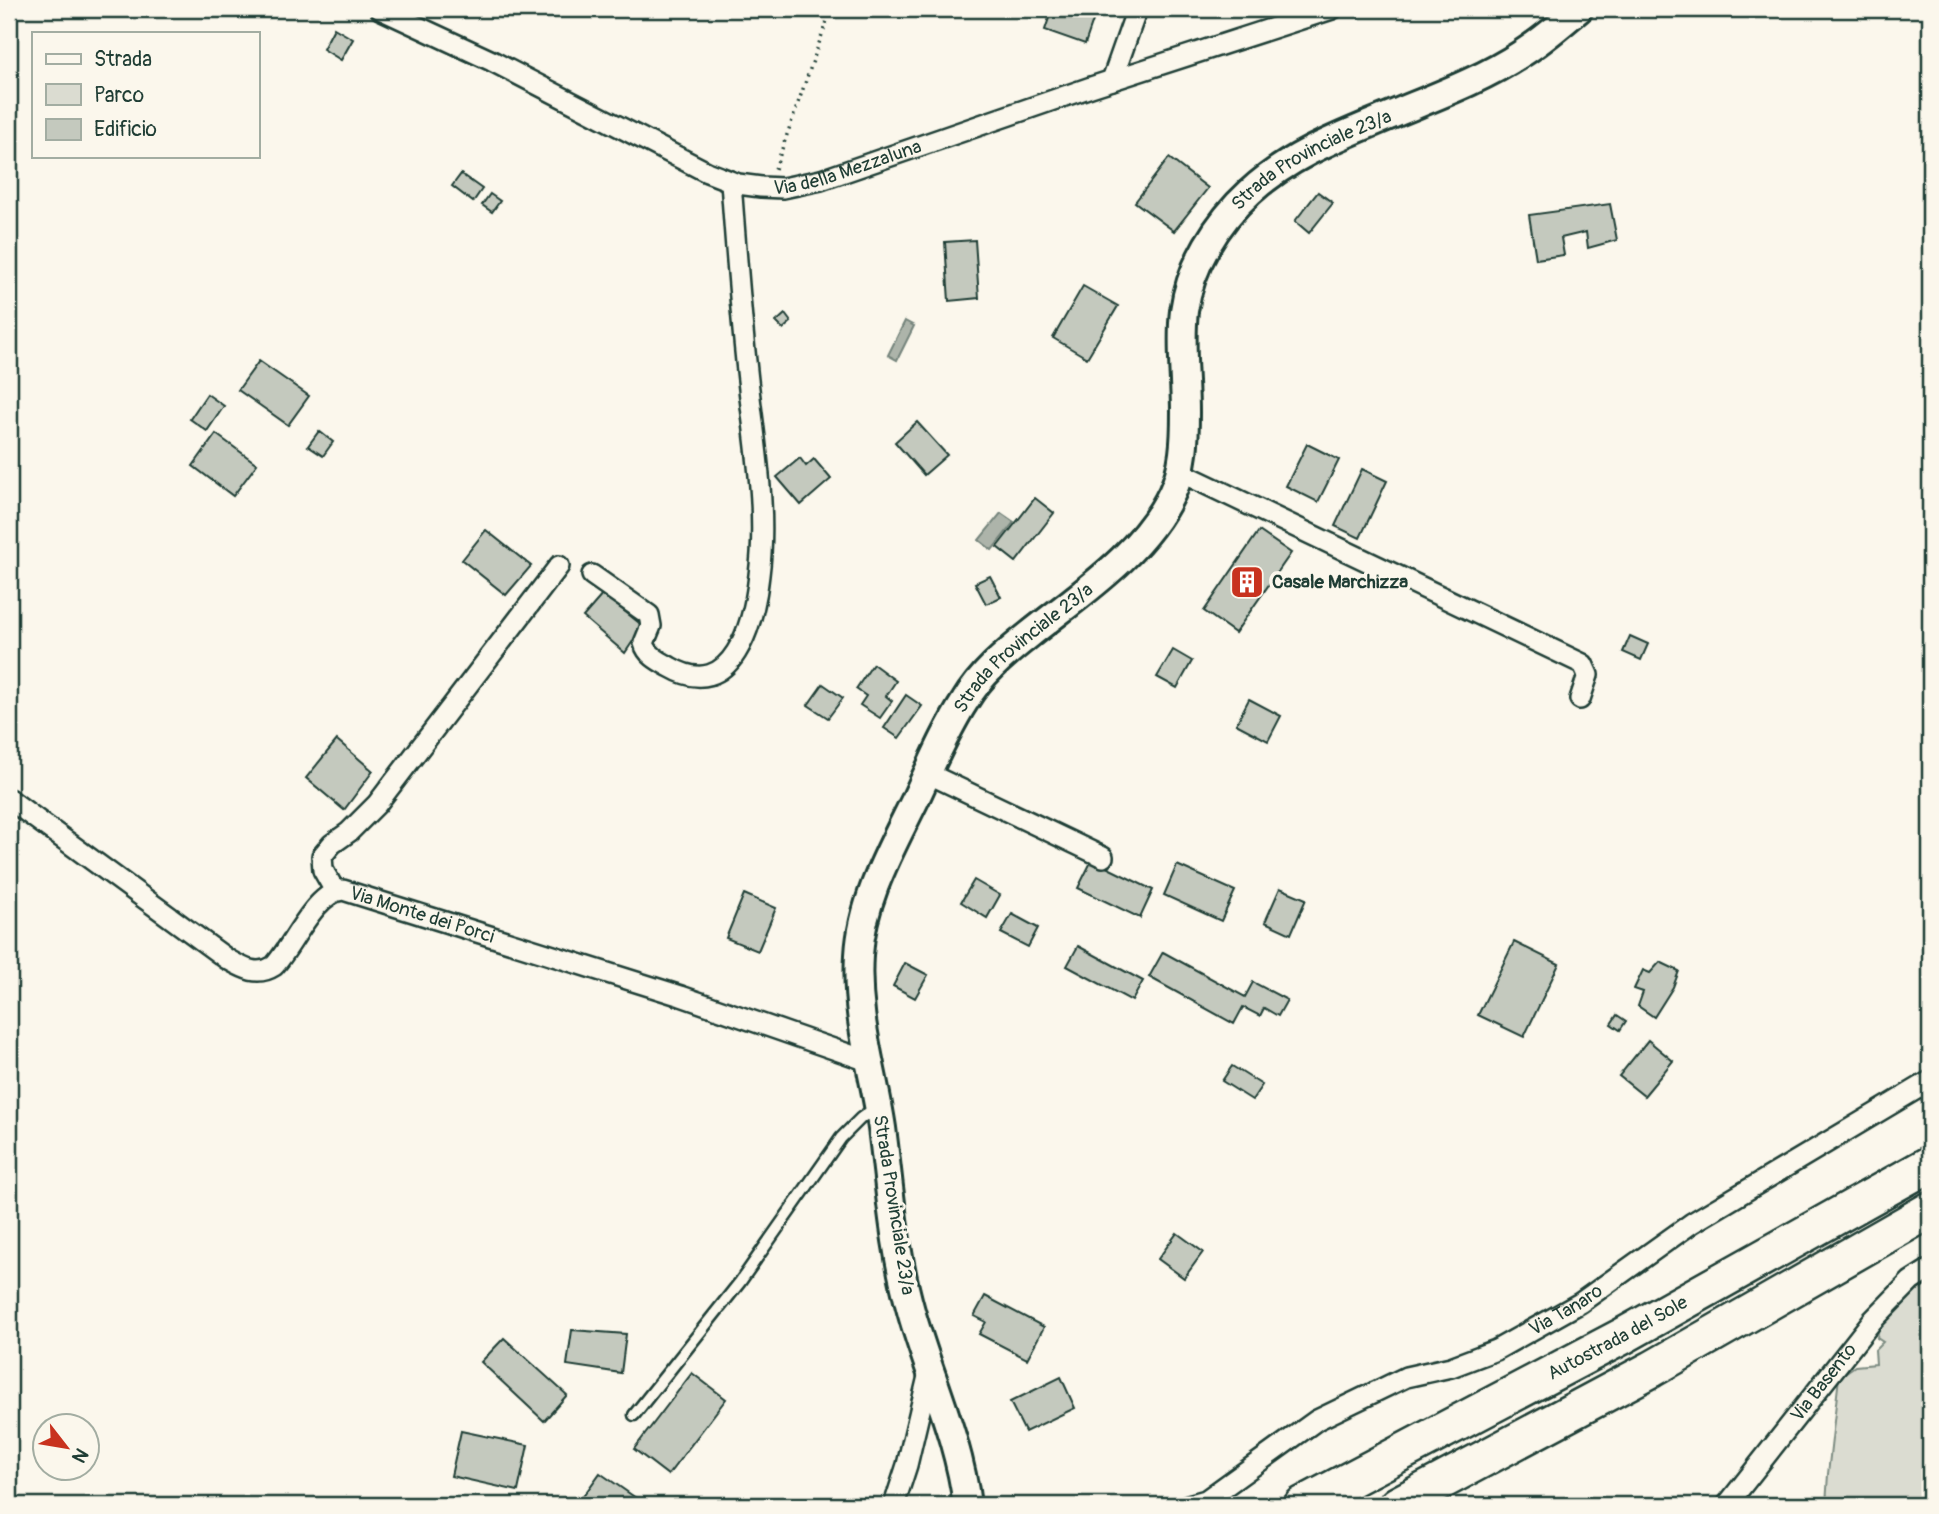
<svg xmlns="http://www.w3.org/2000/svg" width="1939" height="1514" font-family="Pangolin,sans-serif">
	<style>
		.green { fill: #dbdcd1; stroke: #7d8c82; stroke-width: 2 }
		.water { fill: #adb4aa; stroke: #74847b; stroke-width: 2 }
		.building { fill: #c4c9be; stroke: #1f3d34; stroke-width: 2 }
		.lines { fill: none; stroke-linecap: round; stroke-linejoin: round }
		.lane-casing { stroke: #1f3d34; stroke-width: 15 }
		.street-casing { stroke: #1f3d34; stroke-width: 24 }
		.secondary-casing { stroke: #1f3d34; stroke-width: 32 }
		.highway-casing { stroke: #1f3d34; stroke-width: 40 }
		.path { stroke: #1f3d34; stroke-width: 3.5; stroke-dasharray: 2 5; stroke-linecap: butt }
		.lane { stroke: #fbf7ec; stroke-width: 10 }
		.street { stroke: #fbf7ec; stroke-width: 19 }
		.secondary { stroke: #fbf7ec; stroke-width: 26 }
		.highway { stroke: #fbf7ec; stroke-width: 35 }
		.labels { text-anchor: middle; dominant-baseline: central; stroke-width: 7; stroke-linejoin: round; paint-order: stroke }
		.street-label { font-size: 19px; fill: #1f3d34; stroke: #fbf7ec }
		.poi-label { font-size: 19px; font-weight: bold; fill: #1f3d34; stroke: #fbf7ec; text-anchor: start }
	</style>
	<rect width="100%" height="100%" fill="#fbf7ec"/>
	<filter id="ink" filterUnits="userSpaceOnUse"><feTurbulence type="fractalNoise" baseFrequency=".0143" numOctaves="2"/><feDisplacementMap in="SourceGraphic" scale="14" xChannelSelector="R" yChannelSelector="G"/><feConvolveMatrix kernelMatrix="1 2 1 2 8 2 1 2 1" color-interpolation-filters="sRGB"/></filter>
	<g filter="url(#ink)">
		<polygon class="green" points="1930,1278 1930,1505 1826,1505 1828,1474 1839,1377 1855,1366 1876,1364 1875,1350 1883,1342 1877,1338 1879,1327"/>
		<g class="water">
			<polygon points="905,321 914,326 897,360 888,355"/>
			<polygon points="1001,513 1014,522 992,550 979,540"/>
		</g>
		<g class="building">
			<polygon points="1052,9 1097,9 1085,44 1045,30"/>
			<polygon points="334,28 353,39 341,60 323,49"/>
			<polygon points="1169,158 1208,188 1174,231 1135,202"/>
			<polygon points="461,174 482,189 473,202 452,186"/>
			<polygon points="1318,192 1333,203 1309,233 1295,221"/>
			<polygon points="490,194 500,201 492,212 482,205"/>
			<polygon points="1610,204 1617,240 1588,248 1586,232 1561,238 1564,255 1536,259 1529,215"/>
			<polygon points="975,240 979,298 949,301 945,242"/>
			<polygon points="1083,286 1118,306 1087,358 1053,338"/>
			<polygon points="785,314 791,322 783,329 776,322"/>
			<polygon points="259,361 309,396 288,425 238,390"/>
			<polygon points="207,394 224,406 207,431 190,419"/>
			<polygon points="917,422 947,455 924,475 895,442"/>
			<polygon points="319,431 333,442 323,456 308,446"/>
			<polygon points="216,434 257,464 233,496 193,466"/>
			<polygon points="1307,444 1339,460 1318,502 1286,486"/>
			<polygon points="800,458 806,466 814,459 831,479 801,505 777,477"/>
			<polygon points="1362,469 1387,481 1360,538 1335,526"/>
			<polygon points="1035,498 1054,513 1016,562 997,547"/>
			<polygon points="486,530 531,566 506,595 462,560"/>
			<polygon points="1259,531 1291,553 1235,633 1204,611"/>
			<polygon points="990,576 1001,597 986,604 975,583"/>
			<polygon points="603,594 643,626 625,653 583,617"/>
			<polygon points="1630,636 1648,644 1641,660 1623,652"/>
			<polygon points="1173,650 1192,661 1177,688 1157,677"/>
			<polygon points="873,664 896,681 886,696 892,701 880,718 860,705 866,696 856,689"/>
			<polygon points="823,684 843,698 828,718 808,705"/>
			<polygon points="906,695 922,706 899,738 884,728"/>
			<polygon points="1249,699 1281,716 1268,741 1236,724"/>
			<polygon points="337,740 373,771 344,810 306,778"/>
			<polygon points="1092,860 1153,890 1140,918 1078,888"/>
			<polygon points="1177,865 1235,891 1221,921 1164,895"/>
			<polygon points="974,880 1000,895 987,918 961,902"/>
			<polygon points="1280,888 1306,899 1291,934 1265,922"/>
			<polygon points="744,894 776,908 758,951 726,938"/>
			<polygon points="1012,914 1038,928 1028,947 1001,933"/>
			<polygon points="1514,942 1559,964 1524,1037 1478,1015"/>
			<polygon points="1078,946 1143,981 1132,1001 1067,966"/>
			<polygon points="1163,952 1245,997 1253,982 1287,1000 1278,1016 1264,1008 1260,1016 1243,1007 1234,1024 1149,977"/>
			<polygon points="1660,962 1679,971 1673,987 1654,1017 1638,1006 1643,992 1634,989 1643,970 1650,973"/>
			<polygon points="905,963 928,975 915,998 893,986"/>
			<polygon points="1617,1015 1626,1021 1620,1030 1611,1024"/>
			<polygon points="1648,1040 1673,1061 1644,1096 1619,1076"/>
			<polygon points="1232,1066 1262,1085 1252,1100 1222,1081"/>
			<polygon points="1177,1233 1203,1252 1184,1278 1158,1259"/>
			<polygon points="985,1296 1044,1327 1027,1359 979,1334 986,1322 974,1316"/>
			<polygon points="572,1330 626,1334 621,1373 567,1365"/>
			<polygon points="504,1338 567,1395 544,1421 481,1362"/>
			<polygon points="692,1373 726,1399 668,1475 634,1449"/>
			<polygon points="1061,1377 1075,1408 1025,1432 1010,1402"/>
			<polygon points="461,1431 528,1445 518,1491 451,1476"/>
			<polygon points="600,1473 646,1505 577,1505"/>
		</g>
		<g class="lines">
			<g class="lane-casing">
				<polyline id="lane" points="634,1415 740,1282 841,1138 861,1118 875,1108"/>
			</g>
			<g class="street-casing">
				<g id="street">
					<path id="s1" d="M 380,9 L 492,61 L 707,172 L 738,184 L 761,187 L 783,188 L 821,180 L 1091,87 L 1332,9"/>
					<polyline points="1112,80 1137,9"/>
					<polyline points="1180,472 1583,664 1588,675 1580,699"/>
					<path d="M 592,575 L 649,615 L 651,626 L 644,643 C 647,655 659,661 670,667 C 733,704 754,621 759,575 C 767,513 756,450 749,389 C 741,320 736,251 731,182"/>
					<polyline points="927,773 1103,857"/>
					<path id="s2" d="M 9,799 L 227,959 C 243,968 257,977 274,966 C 293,946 315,892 343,890 L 681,996 L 868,1061"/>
					<polyline points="335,891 323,870 322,856 332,844 349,832 377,804 559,566"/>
					<polyline points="894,1505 907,1465 930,1368"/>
					<path id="s3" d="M 1188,1505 L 1206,1500 L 1317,1420 L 1406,1377 L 1451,1367 L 1496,1350 L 1580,1303 L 1692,1223 L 1930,1081"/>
					<path id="s4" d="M 1727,1505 L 1872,1321 L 1911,1281 L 1930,1269"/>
				</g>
			</g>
			<g class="secondary-casing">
				<g id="secondary">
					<path id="s5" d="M 967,1505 C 959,1438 929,1376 911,1311 C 894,1251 890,1190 882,1128 C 873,1068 855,1018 859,955 C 862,899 891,849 915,800 C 931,766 945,732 965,701 C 981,674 1005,654 1029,635 C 1080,594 1143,554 1172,493 C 1184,468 1185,440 1185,412 C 1185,379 1180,344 1184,311 C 1190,266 1217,222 1250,192 C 1292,153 1344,135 1396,113 C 1437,96 1483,79 1521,54 C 1542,41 1560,25 1579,9"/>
				</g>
			</g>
			<g class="highway-casing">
				<g id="highway">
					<path id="s6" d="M 1302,1505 L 1623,1336 L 1930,1164"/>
					<polyline points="1397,1505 1652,1369 1930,1210"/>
				</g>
			</g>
			<polyline class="path" points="775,169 831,9"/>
			<use href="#lane" class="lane"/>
			<use href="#street" class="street"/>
			<use href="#secondary" class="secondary"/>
			<use href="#highway" class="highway"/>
		</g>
	</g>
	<defs>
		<g id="building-square" transform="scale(1.75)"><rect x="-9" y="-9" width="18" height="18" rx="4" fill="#c8321e" stroke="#fbf7ec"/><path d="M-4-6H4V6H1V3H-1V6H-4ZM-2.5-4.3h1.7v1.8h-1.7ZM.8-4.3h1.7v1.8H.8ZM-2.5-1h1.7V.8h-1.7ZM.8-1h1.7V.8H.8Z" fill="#fff"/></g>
	</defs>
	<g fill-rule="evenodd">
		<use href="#building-square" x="1247" y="582"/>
	</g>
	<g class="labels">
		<g class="street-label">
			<text stroke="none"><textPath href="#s5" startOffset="1528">Strada Provinciale 23/a</textPath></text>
			<text stroke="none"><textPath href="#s1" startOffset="511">Via della Mezzaluna</textPath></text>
			<text stroke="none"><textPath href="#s5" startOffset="919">Strada Provinciale 23/a</textPath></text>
			<text stroke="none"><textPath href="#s2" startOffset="509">Via Monte dei Porci</textPath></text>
			<text transform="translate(894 1205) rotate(81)">Strada Provinciale 23/a</text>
			<text stroke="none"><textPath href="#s3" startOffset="429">Via Tanaro</textPath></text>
			<text stroke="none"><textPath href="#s6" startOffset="357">Autostrada del Sole</textPath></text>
			<text stroke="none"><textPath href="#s4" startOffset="156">Via Basento</textPath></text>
		</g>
		<g class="poi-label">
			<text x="1272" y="582">Casale Marchizza</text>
		</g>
	</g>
	<rect width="1939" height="1514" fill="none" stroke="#fbf7ec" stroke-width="35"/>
	<rect x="18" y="18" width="1904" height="1479" fill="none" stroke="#1f3d34" stroke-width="2.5" filter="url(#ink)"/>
	<rect x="32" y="32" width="228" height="126" fill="#fbf7ec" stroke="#a3ada2" stroke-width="2"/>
	<rect x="46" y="54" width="35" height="10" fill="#fbf7ec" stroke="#a3ada2" stroke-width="2"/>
	<text x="94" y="66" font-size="21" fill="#1f3d34">Strada</text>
	<rect x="46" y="84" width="35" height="21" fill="#dbdcd1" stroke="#a3ada2" stroke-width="2"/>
	<text x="94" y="102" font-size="21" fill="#1f3d34">Parco</text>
	<rect x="46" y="119" width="35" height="21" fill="#c4c9be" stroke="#a3ada2" stroke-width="2"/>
	<text x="94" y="136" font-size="21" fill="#1f3d34">Edificio</text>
	<g transform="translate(66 1447) rotate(121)"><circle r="33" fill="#fbf7ec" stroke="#a3ada2" stroke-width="2"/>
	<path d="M0-5L12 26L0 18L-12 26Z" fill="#c8321e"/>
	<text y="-10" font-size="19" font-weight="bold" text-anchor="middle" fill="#1f3d34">N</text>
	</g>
</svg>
